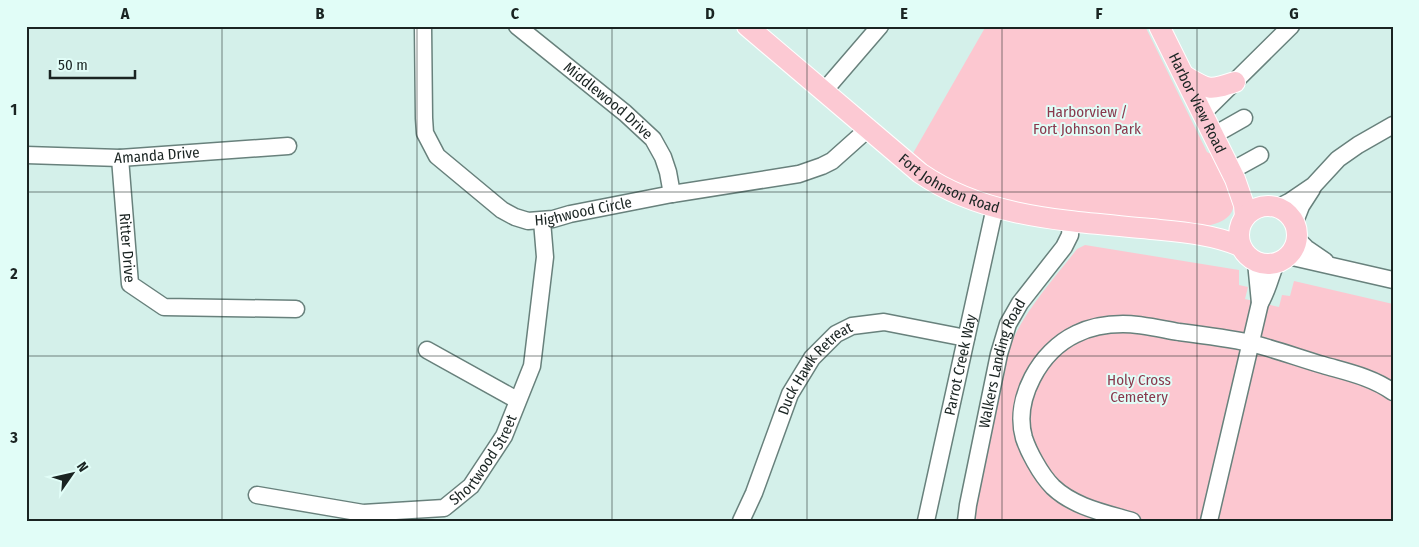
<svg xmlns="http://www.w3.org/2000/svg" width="1419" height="547" font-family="'Fira Sans Condensed',sans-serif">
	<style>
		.green { fill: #fcc7d0 }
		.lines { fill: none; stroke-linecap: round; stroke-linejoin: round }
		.minor-casing { stroke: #68817c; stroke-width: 19 }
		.major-casing { stroke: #fff; stroke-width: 22 }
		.minor { stroke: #fff; stroke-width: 16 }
		.major { stroke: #fcc9d3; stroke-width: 20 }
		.grid { fill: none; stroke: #1a2422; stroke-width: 1; stroke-opacity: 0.55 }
		.labels { text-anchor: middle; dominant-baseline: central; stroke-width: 4; stroke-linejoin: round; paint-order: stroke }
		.street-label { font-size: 15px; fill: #1a2422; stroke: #e1fdf7 }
		.park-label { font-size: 15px; fill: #89394d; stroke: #e1fdf7 }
		.neatline { fill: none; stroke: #1a2422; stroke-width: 2 }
		.grid-label { font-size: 16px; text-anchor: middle; font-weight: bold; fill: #1a2422 }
	</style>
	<rect width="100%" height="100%" fill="#d4f0ea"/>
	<g class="green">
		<path d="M 986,26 L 1145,26 L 1207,152 C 1218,157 1220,165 1225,176 C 1240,207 1237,221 1201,227 L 1070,214 L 996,200 L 936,174 L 912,155 Z"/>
		<path d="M 1085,245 L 1239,270 L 1239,285 L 1248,287 L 1245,299 L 1279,307 L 1282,295 L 1290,296 L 1294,281 L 1393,304 L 1393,521 L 975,521 L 977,495 L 1009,348 C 1024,311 1053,280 1077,249 Z"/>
	</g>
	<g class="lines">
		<g class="minor-casing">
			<g id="minor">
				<path id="s1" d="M 423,26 L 424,118 L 425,133 L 437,156 L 502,210 L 515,217 L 528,221 L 553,219 L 570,214 L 672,194 L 799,174 L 822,166 L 832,161 L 869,128"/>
				<path id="s2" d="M 517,26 L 625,113 L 653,139 L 663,157 L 668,172 L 672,194"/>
				<polyline points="824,91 880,26"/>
				<polyline points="1203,113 1291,26"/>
				<polyline points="1214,135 1244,118"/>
				<path id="s3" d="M 26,155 L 120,158 L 288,146"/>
				<path id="s4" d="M 120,158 L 130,284 L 164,307 L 296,309"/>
				<polyline points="1231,171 1260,155"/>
				<polyline points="1277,208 1289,202 1314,185 1338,159 1358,145 1393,125"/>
				<polyline points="1294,224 1301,206 1312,189"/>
				<polyline points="1297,239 1306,248 1325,261"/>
				<polyline points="1288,256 1393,280"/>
				<polyline points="1256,262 1260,303"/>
				<polyline points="427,350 517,400"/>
				<path id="s5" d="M 257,495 L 363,513 L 444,508 L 471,486 L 504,436 L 532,366 L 545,257 L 542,221"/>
				<path id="s6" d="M 741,521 L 754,493 L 790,394 L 812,358 L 836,334 L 852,326 L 884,322 L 966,338"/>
				<path id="s7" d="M 926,521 L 995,207"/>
				<path id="s8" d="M 966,521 L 968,505 L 999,354 L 1008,324 L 1020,303 L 1064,247 L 1070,235 L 1071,221"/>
				<path d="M 1132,521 C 1105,513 1074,507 1053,487 C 1046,480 1040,471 1035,462 C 1031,455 1027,447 1024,438 C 1013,399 1040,351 1076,334 C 1090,327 1107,324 1123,324 C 1142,324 1161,329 1179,332 C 1203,335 1227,338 1250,343 C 1275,349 1299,358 1323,365 C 1347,372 1372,377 1393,392"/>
				<path d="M 1209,521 L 1260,303 C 1268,290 1270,277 1276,263"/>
			</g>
		</g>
		<g class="major-casing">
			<g id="major">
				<path id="s9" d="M 747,26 L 920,173 C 986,219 1073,221 1151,229 C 1181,232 1212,234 1240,246"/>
				<path id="s10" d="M 1159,26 L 1235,179 L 1244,205 L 1245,217"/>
				<path d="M 1185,76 C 1209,90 1208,91 1235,82"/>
				<circle cx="1268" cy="235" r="29"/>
			</g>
		</g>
		<use href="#minor" class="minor"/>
		<use href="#major" class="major"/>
	</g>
	<path class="grid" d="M 222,26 L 222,521M 417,26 L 417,521M 612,26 L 612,521M 807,26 L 807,521M 1002,26 L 1002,521M 1197,26 L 1197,521M 26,192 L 1393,192M 26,356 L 1393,356"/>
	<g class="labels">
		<g class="street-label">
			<text stroke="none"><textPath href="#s2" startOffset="118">Middlewood Drive</textPath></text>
			<text stroke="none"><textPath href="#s10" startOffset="86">Harbor View Road</textPath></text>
			<text stroke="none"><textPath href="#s3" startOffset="131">Amanda Drive</textPath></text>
			<text stroke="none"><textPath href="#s9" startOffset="258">Fort Johnson Road</textPath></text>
			<text stroke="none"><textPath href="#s1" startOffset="302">Highwood Circle</textPath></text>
			<text stroke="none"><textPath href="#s4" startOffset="90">Ritter Drive</textPath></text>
			<text stroke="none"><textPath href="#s7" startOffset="160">Parrot Creek Way</textPath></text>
			<text stroke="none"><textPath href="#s8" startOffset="162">Walkers Landing Road</textPath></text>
			<text stroke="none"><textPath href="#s6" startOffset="172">Duck Hawk Retreat</textPath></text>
			<text stroke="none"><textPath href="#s5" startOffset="252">Shortwood Street</textPath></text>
		</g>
		<g class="park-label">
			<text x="1087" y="112">Harborview /<tspan x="1087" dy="17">Fort Johnson Park</tspan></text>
			<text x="1139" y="380">Holy Cross<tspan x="1139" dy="17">Cemetery</tspan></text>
		</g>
	</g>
	<rect width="1419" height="547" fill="none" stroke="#e1fdf7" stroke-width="55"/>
	<g transform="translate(72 474) rotate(56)" stroke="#e1fdf7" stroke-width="4" paint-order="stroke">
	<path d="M0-4L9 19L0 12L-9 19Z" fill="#1a2422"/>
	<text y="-8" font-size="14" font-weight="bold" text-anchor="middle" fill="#1a2422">N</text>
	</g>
	<path d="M50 70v8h85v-8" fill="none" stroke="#1a2422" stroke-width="2.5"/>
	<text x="58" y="70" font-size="15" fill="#1a2422" stroke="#e1fdf7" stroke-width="4" paint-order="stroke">50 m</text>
	<rect x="28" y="28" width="1364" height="492" class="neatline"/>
	<g class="grid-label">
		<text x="125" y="19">A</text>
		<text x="320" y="19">B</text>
		<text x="515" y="19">C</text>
		<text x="710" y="19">D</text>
		<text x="904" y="19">E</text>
		<text x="1099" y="19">F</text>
		<text x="1294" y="19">G</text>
		<text x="14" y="115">1</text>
		<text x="14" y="279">2</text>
		<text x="14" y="443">3</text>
	</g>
</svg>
